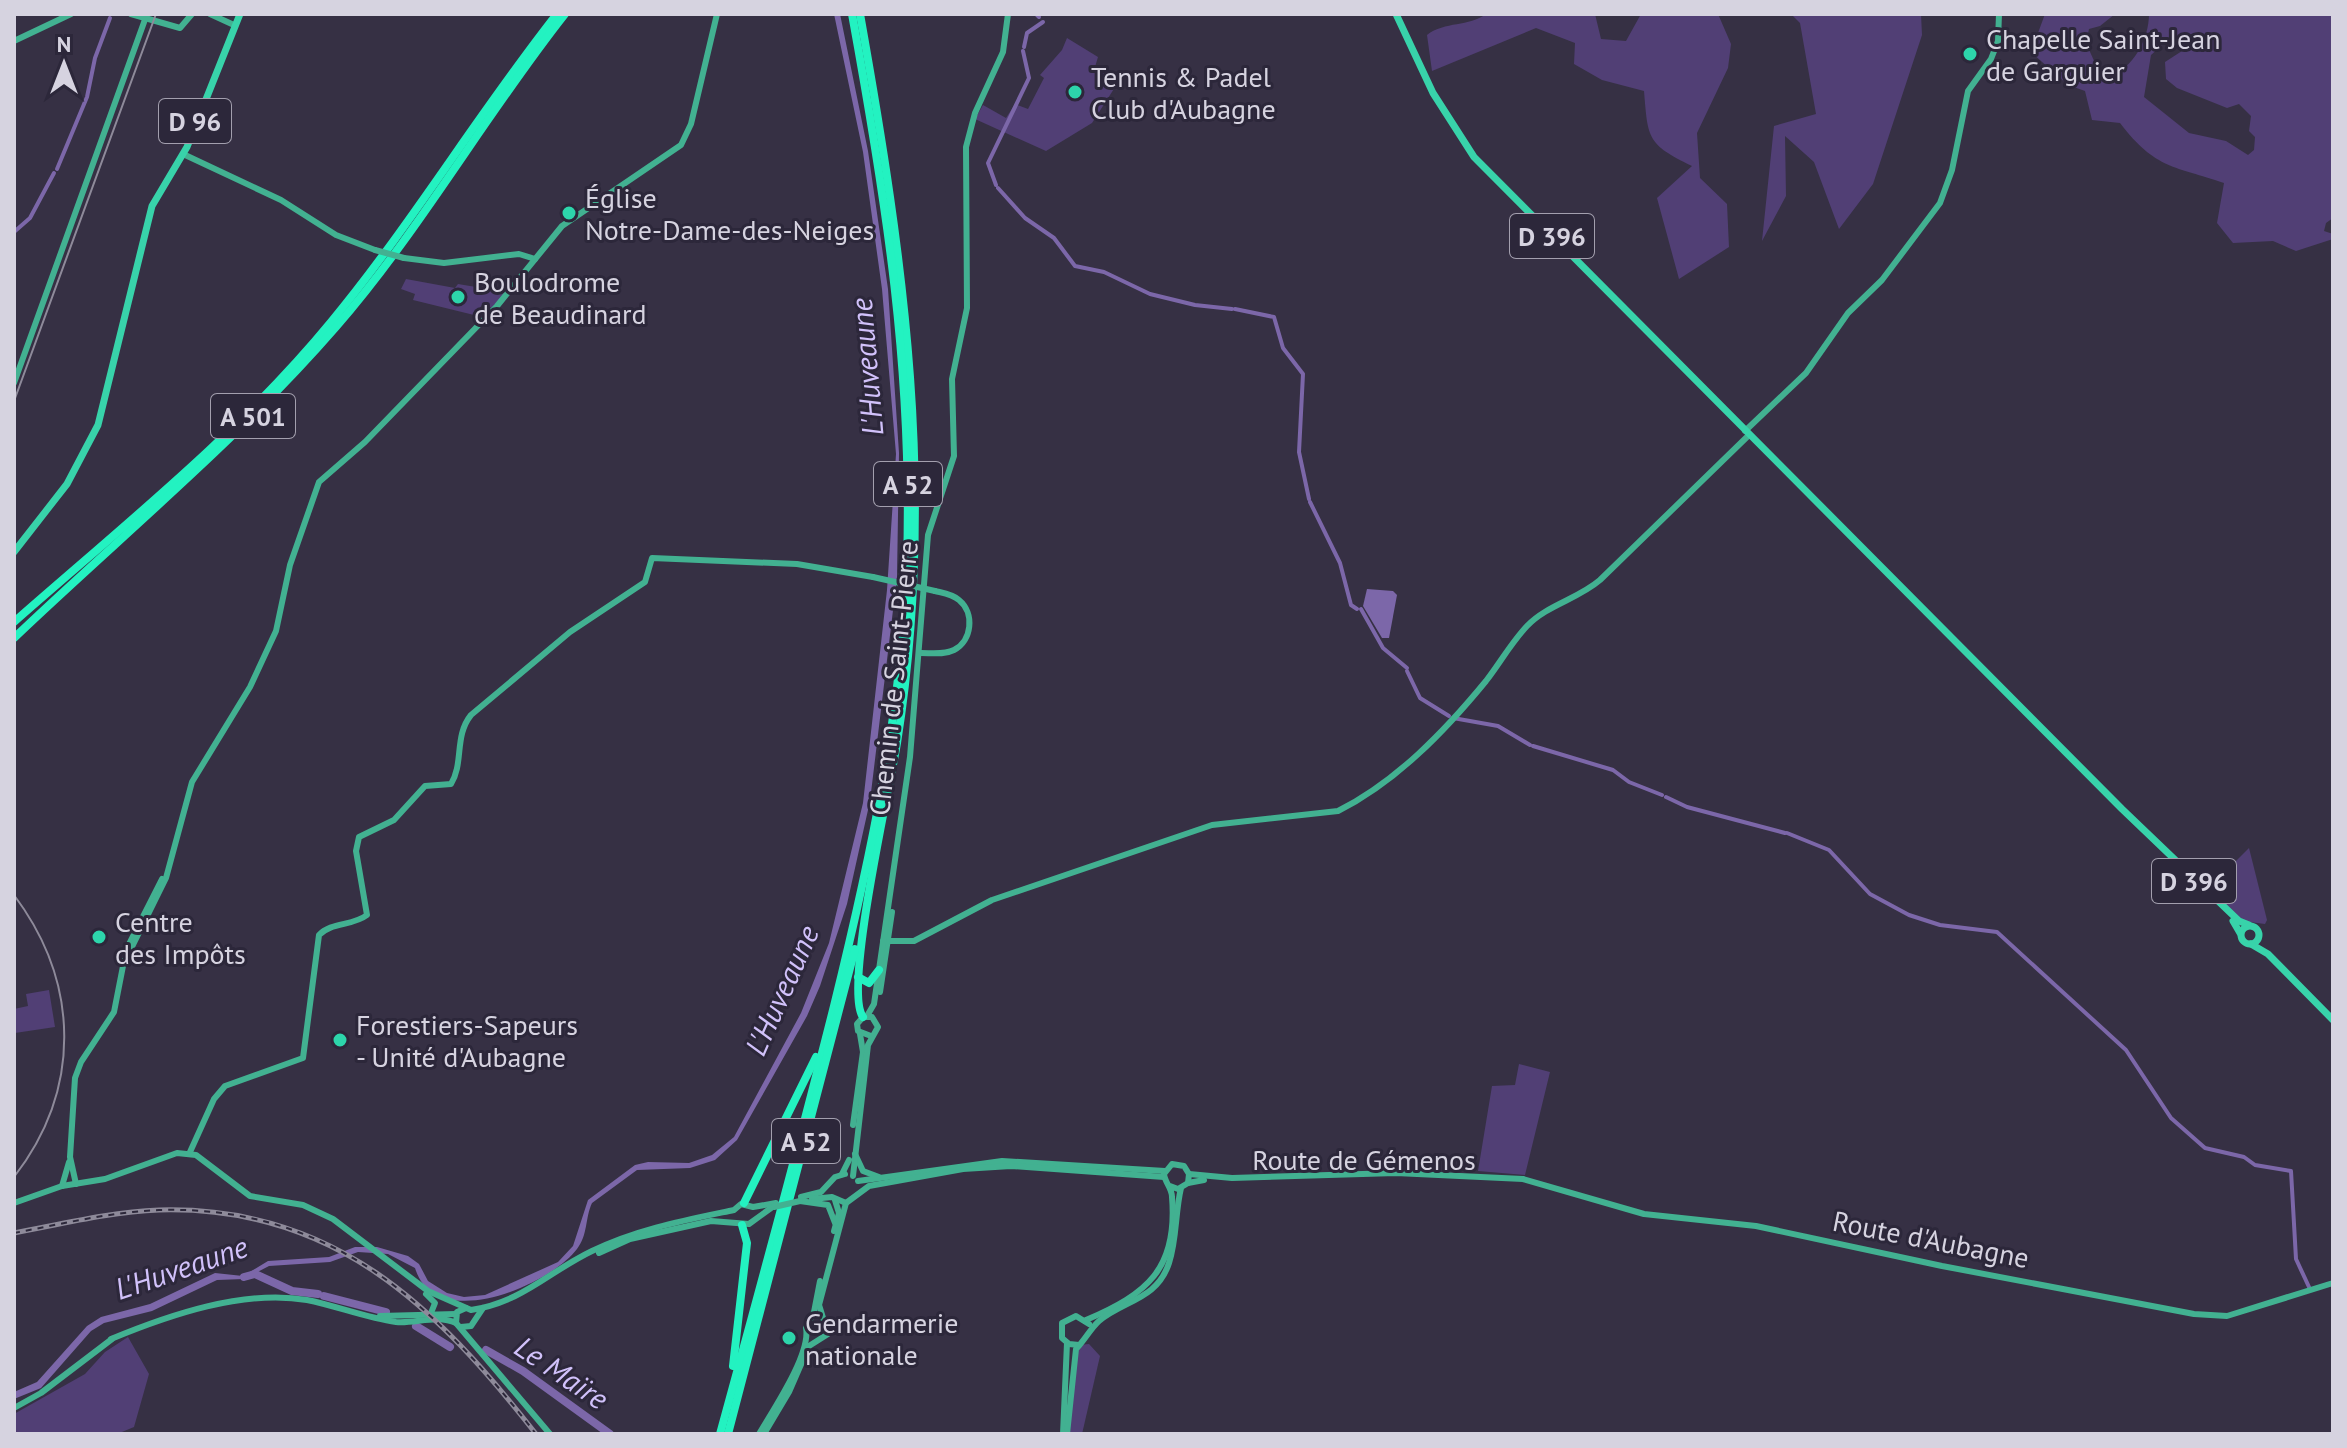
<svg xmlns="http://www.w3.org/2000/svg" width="2347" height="1448" font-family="'PT Sans',sans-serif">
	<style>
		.green { fill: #513f75; fill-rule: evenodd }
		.water { fill: #7c67a9 }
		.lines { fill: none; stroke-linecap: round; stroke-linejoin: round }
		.canal { stroke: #7c67a9; stroke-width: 4 }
		.river { stroke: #7c67a9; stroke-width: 8 }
		.secondary { stroke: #42b191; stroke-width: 6 }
		.primary { stroke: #38d3aa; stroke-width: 7 }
		.highway { stroke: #23f2c1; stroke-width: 8 }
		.tram { stroke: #8e8a9a; stroke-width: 2 }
		.rail-casing { stroke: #8e8a9a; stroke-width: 5 }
		.rail { stroke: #2c273a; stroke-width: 2; stroke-dasharray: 6; stroke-linecap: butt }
		.secondary-bridge { stroke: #42b191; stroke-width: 6 }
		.poi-dot { fill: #2dd5ab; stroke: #2c273a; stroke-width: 3 }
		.labels { text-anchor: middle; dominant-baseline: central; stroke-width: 6; stroke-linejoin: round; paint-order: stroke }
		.shield { fill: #2c273a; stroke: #a39fae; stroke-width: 2 }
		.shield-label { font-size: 26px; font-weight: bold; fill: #d6d3e0 }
		.poi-label { font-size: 28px; fill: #d6d3e0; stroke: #2c273a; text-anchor: start }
		.street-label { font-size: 28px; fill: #d6d3e0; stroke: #2c273a }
		.water-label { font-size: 30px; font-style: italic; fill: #d1c1fa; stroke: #2c273a }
	</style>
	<rect width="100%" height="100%" fill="#363044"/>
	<g class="green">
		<path d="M 1486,14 L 1595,14 L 1601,39 L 1626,41 L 1641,14 L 1718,14 L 1731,44 L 1728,68 L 1697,133 L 1700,178 L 1727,204 L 1729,247 L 1679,279 L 1657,198 L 1692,166 C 1647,144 1648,139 1644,91 L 1602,80 L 1574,64 L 1575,43 L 1536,28 L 1432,71 L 1427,35 C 1445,21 1469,27 1486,14 Z"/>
		<polygon points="1791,14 1921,14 1922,35 1873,184 1839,229 1814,162 1785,136 1786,196 1762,241 1774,126 1816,114 1800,23"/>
		<path d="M 2045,14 L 2115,14 L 2100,26 L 2089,29 L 2086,43 L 2100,74 L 2108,77 C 2133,69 2149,39 2149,14 L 2333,14 L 2333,218 L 2326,223 L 2324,231 L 2333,234 L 2333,239 L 2296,251 L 2273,241 L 2233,243 L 2217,223 L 2224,183 C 2175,166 2156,170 2120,123 L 2092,120 L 2085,91 L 2068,85 L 2031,52 ZM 2168,40 L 2182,51 L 2165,62 L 2166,79 L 2177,88 L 2227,108 L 2239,104 L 2251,116 L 2249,131 L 2255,137 L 2254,150 L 2248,155 L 2226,141 L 2189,133 L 2144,97 L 2151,55 Z"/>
		<polygon points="1067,38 1098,57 1095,67 1119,81 1092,123 1046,151 975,119 983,105 1006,118 1015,104 1028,109 1044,78 1040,75 1062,50"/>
		<polygon points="406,279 455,288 458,284 506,292 492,308 482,305 474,315 413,300 415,294 401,289"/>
		<polygon points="2249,848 2267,920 2265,924 2242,921 2209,888"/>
		<polygon points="49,990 55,1027 15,1033 14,1009 28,1006 26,994"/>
		<polygon points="1519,1064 1550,1072 1525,1175 1478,1171 1492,1086 1515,1085"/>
		<polygon points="128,1337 149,1374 134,1427 117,1434 14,1434 14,1414 85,1374 105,1352"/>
		<polygon points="1089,1344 1100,1356 1082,1434 1068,1434 1079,1345"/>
	</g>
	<g class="water">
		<path d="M 834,14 L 840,14 L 868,151 L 888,289 L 899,453 L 897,577 L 870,801 L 847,904 L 820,986 L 807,1016 L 737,1140 L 715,1160 L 690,1168 L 637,1170 L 592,1203 C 585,1218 588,1235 577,1249 C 549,1286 435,1334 415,1268 L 388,1254 L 358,1252 L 330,1262 L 269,1266 L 244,1279 L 217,1280 L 152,1311 L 104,1323 L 91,1331 L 41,1388 L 14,1399 L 14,1392 L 37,1382 L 87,1326 L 101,1317 L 150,1304 L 215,1273 L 243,1276 L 268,1261 L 329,1257 L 355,1247 L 377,1247 L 408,1256 L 419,1264 L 428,1281 L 447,1293 L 464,1297 L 485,1295 L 558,1262 L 573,1246 L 588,1200 L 635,1165 L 648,1162 L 689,1163 L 712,1155 L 734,1137 L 801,1013 L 829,943 L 863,803 L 887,590 L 896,454 L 882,289 L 863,152 Z"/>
		<polygon points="1367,589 1393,591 1397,595 1389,638 1382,638 1363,606"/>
	</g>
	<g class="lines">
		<g class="canal">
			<polyline points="1036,14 1039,17"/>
			<polyline points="1024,47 1027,33 1043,22"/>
			<polyline points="57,169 87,97 95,58 110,18"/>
			<polyline points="996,185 988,163 1029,78 1023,51"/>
			<polyline points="998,188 1025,218 1054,238 1075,266 1104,272 1150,294 1195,305 1232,309"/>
			<polyline points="14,232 30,218 54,173"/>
			<polyline points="1235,309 1274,317 1283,348 1303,374 1299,452 1309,499"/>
			<polyline points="1310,502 1340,563 1351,605 1357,609"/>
			<polyline points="1361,609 1383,648 1407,668"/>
			<polyline points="1407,671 1420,698 1449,716"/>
			<polyline points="1453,718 1498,726 1530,745"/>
			<polyline points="1533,746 1613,770 1629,782 1662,795"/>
			<polyline points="1666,797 1687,807 1785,833"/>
			<polyline points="1787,833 1829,850 1870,894 1909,915 1940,925 1997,932 2126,1050 2171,1118 2205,1148 2244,1157 2255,1165 2291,1171 2296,1259 2309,1287"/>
		</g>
		<g class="river">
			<polyline points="244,1277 255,1274 292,1291 318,1294"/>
			<polyline points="324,1296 386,1312"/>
			<polyline points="416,1326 450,1347"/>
			<polyline points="486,1350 523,1371 610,1434"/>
		</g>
		<g class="secondary">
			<polyline points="131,14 180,28 192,14"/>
			<polyline points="210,14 234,25"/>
			<polyline points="14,41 71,14"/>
			<polyline points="183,154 281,200 336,235 375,250"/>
			<polyline points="404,258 444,263 519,254 535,259"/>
			<polyline points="14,383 147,14"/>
			<polyline points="1745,431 1806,373 1848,313 1882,280 1940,203 1952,170 1968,91 1991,59 1998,41 1999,14"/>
			<path d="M 921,653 C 932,653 944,655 954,650 C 972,641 975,613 959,600 C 952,594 943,593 935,591"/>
			<path d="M 883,941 L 914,941 L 992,900 L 1212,825 L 1338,811 C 1396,782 1445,731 1486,681 C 1500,663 1511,643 1527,626 C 1547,605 1578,599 1600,580 L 1749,435"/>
			<polyline points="126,950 162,879"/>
			<polyline points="124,963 166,878 192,782 250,687 276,631 290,565 319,482 365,442 497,306 562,226 681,145 691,124 717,14"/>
			<polyline points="880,992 892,912"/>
			<polyline points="867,1016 874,1004 910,757 928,535 954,456 952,379 967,308 966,147 975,113 1003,52 1008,14"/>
			<polyline points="853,1125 863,1052 860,1034"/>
			<path d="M 190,1152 L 214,1099 L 225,1086 L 303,1058 L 319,935 C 331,922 353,926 367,915 L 356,851 L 359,837 L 394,820 L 425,786 L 451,784 C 464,763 454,736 471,715 L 570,632 L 645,582 L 652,558 L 797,564 L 873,577"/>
			<polyline points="855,1154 863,1171 879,1177"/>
			<polyline points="842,1174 849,1160"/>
			<polyline points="1189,1174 1232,1178 1396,1173 1523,1179 1644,1214 1756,1226 1942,1266 2194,1314 2227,1316 2333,1283"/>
			<polyline points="853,1176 868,1045 878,1027 872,1017 863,1017 857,1024 858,1031 871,1036"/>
			<polyline points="858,1181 1002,1161 1165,1171"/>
			<polyline points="1188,1183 1204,1180"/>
			<polyline points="76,1184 70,1157 75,1078 81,1062 114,1012 124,961"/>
			<polyline points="62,1186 69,1162"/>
			<polyline points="801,1197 821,1192 835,1177 845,1174"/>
			<polyline points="812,1199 832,1197 846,1203"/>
			<polyline points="800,1201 828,1205 835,1223"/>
			<path d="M 14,1203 L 62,1186 L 105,1179 L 177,1153 L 196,1155 L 250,1196 L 303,1205 L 333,1219 L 428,1291 L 471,1310 C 523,1302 548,1272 592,1251 C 637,1229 686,1220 734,1210 L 741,1204 L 753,1207 L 776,1203"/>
			<polyline points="834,1231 839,1213 835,1200"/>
			<polyline points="599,1253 630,1239 711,1221 749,1224 771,1208"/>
			<polyline points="426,1294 435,1303 431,1313"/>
			<polyline points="466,1308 457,1312 456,1323 550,1434"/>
			<polyline points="380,1316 456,1314"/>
			<path d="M 1086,1320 C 1147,1294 1178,1269 1172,1197 C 1172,1188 1165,1183 1164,1174 L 1172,1164 L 1184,1166 L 1189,1174 L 1188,1183 L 1178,1189 L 1170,1186"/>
			<polyline points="461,1327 471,1326 483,1308"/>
			<path d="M 111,1339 C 169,1315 244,1289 307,1300 C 337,1306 366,1318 396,1322 C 415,1324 437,1314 456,1323"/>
			<polyline points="1079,1345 1069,1344 1062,1338 1062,1323 1076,1316 1089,1324"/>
			<polyline points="14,1408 41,1393 112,1339"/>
			<path d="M 759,1434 C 773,1410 811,1354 806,1328 L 814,1312 L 820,1281"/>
			<polyline points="764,1434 789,1392 809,1346 828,1334 819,1305 846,1203 869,1186 963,1169 1011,1166 1164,1177"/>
			<polyline points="1063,1434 1067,1343"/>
			<path d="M 1067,1434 L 1076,1349 C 1084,1341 1091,1328 1099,1321 C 1124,1300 1157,1300 1169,1263 C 1177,1239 1175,1213 1181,1188"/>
		</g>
		<g class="primary">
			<polyline points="1396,14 1433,93 1474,157 2122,809 2239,921 2249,925"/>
			<polyline points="14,552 67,484 98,425 152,206 187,147 240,14"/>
			<polyline points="2233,921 2240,933"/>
			<circle cx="2250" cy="935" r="9"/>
			<polyline points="2251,944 2268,954 2333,1020"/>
		</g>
		<g class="highway">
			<path d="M 860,14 C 904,261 937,492 897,743 C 890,786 843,991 863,1017"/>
			<path d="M 14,622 C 123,526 239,434 331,322 C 412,224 478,114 557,14"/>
			<path d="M 14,638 C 122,535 238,440 336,327 C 421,229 485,115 565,14"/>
			<polyline points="858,977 869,983 879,970"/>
			<polyline points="744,1203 816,1057"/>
			<polyline points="733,1366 747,1243 742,1225"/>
			<path d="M 720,1434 C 759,1292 798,1149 834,1006 C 870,860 902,712 907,562 C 913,371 886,201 852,14"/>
			<polyline points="728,1434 855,949"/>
		</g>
		<g class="tram">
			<polyline points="14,401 156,14"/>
			<path d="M 14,895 C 80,983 82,1089 14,1177"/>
		</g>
		<g class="rail-casing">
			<path id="rail" d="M 14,1233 C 62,1224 110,1212 159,1210 C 333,1205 436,1306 536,1434"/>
		</g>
		<use href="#rail" class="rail"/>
		<g class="secondary-bridge">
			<polyline points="375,250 404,258"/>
			<polyline points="873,577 935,591"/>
			<polyline points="774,1207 800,1201"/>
		</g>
	</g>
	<g class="poi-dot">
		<circle cx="1970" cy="54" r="8"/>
		<circle cx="1075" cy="92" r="8"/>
		<circle cx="569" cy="213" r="8"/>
		<circle cx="458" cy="297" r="8"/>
		<circle cx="99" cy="937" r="8"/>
		<circle cx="340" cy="1040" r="8"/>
		<circle cx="789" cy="1338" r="8"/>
	</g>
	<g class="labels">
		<g class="shield">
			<rect x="159" y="99" width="72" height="44" rx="6"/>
			<rect x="1510" y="214" width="84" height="44" rx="6"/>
			<rect x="211" y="394" width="84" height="44" rx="6"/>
			<rect x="874" y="462" width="68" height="44" rx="6"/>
			<rect x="2152" y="859" width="84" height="44" rx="6"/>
			<rect x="772" y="1119" width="68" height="44" rx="6"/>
		</g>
		<g class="shield-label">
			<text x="195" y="121">D 96</text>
			<text x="1552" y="236">D 396</text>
			<text x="253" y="416">A 501</text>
			<text x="908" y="484">A 52</text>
			<text x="2194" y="881">D 396</text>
			<text x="806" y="1141">A 52</text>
		</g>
		<g class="poi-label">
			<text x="1986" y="38">Chapelle Saint-Jean<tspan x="1986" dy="32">de Garguier</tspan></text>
			<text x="1091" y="76">Tennis &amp; Padel<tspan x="1091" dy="32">Club d'Aubagne</tspan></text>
			<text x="585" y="197">Église<tspan x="585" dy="32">Notre-Dame-des-Neiges</tspan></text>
			<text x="474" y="281">Boulodrome<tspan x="474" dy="32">de Beaudinard</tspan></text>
			<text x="115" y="921">Centre<tspan x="115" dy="32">des Impôts</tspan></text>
			<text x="356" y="1024">Forestiers-Sapeurs<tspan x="356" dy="32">- Unité d'Aubagne</tspan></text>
			<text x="805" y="1322">Gendarmerie<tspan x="805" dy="32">nationale</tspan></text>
		</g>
		<g class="street-label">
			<text transform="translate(893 678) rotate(-84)">Chemin de Saint-Pierre</text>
			<text x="1364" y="1159">Route de Gémenos</text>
			<text transform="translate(1931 1239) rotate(11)">Route d'Aubagne</text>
		</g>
		<g class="water-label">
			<text transform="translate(866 367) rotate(-95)">L'Huveaune</text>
			<text transform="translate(781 990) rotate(-66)">L'Huveaune</text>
			<text transform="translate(181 1267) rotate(-19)">L'Huveaune</text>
			<text transform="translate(562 1372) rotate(34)">Le Maïre</text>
		</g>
	</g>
	<rect width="2347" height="1448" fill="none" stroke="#d6d3e0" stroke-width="32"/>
	<g transform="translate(64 64)" stroke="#2c273a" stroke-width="6" paint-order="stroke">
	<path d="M0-6L14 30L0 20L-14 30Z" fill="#d6d3e0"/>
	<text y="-12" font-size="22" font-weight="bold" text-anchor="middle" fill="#d6d3e0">N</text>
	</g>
</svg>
